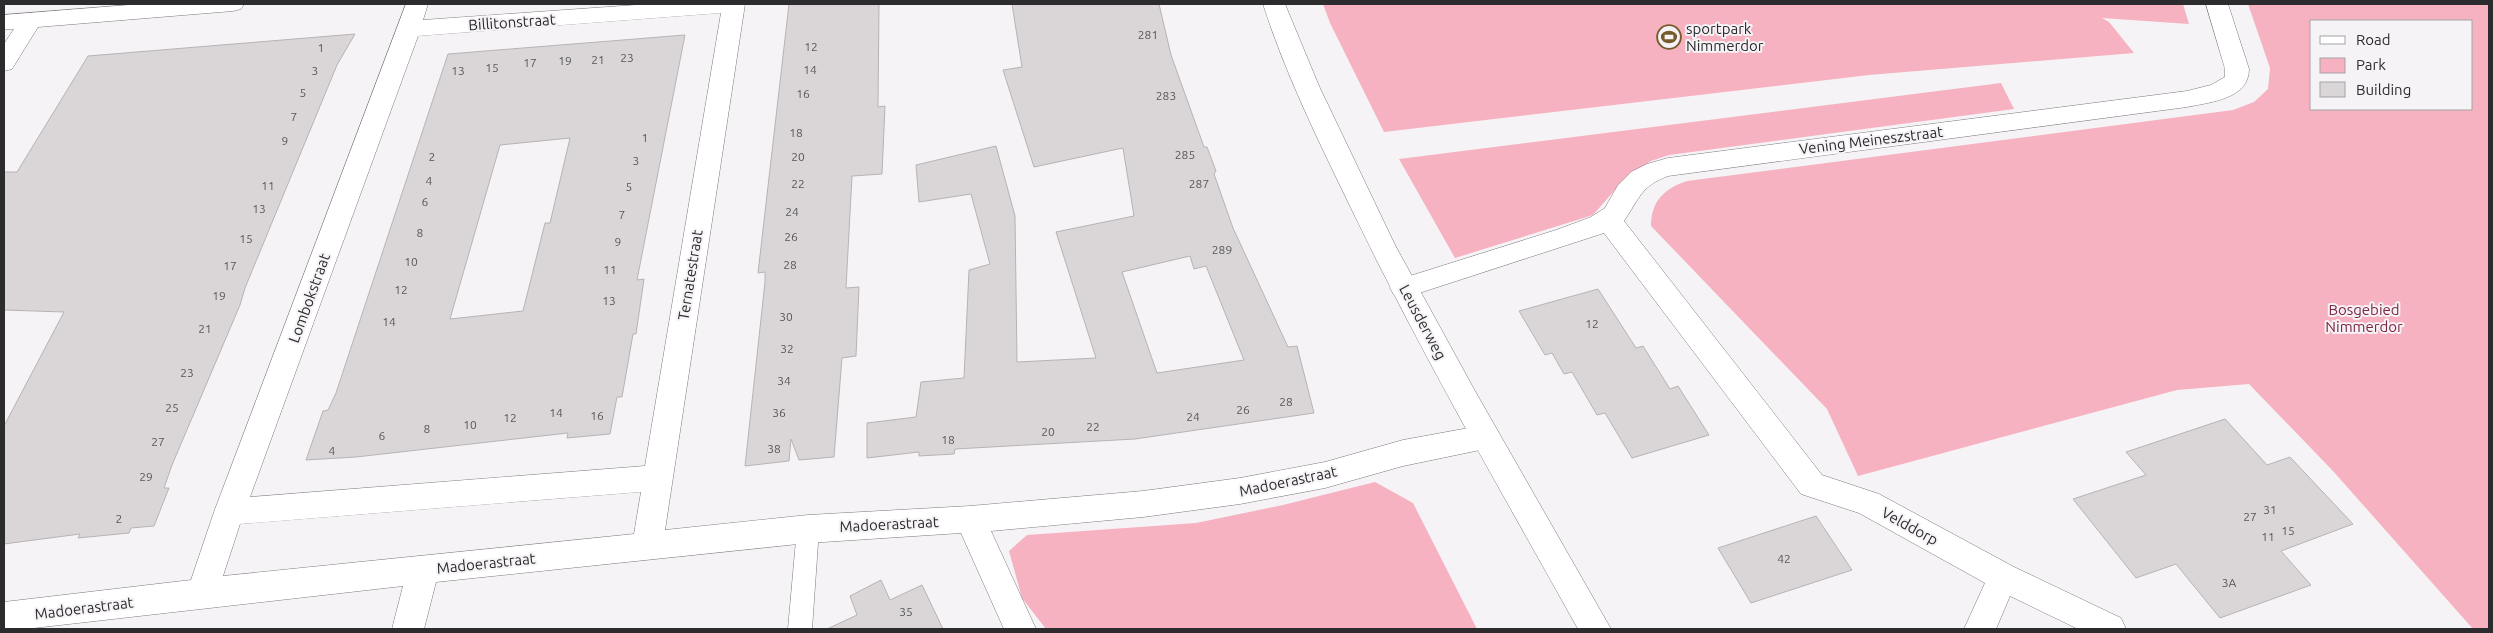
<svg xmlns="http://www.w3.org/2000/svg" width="2493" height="633" font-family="Ubuntu,sans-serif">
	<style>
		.green { fill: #f6b2c0; fill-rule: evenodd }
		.building { fill: #dad6d8; stroke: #b7b3b5; fill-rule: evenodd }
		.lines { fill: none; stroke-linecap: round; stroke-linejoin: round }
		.lane-casing { stroke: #7b787c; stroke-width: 1 }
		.street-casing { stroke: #7b787c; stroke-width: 1 }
		.secondary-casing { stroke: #7b787c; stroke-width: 1 }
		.lane { fill: #fff; fill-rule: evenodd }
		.street { fill: #fff; fill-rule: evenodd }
		.secondary { fill: #fff; fill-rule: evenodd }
		.labels { text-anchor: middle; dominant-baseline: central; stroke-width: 4; stroke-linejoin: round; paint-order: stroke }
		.number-label { font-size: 12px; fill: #585658 }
		.street-label { font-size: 15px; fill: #2c2b2d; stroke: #f6f3f7 }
		.poi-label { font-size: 15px; fill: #2c2b2d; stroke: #f6f3f7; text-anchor: start }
		.park-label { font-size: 15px; fill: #7d2843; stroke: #f6f3f7 }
	</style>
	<rect width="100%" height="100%" fill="#f6f3f7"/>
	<g class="green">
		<polygon points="1323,4 2183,4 2189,24 2102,18 2109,22 2134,53 1869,75 1384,132 1330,23"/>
		<path d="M 2248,4 L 2489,4 L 2489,629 L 2473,629 L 2333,471 L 2249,384 L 2177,390 L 1858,476 L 1827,409 L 1651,226 C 1651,201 1665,188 1687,181 L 2233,110 L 2254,102 L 2268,89 L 2270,68 ZM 2472,21 L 2472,109 L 2312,109 L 2312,21 Z"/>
		<polygon points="2001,83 2014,109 1669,155 1651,161 1627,176 1593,215 1455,258 1399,159"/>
		<polygon points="1375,482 1413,503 1477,629 1046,629 1022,598 1009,551 1027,535 1196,523 1283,505"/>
	</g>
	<g class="building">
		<polygon points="789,4 879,4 878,107 885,106 882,174 852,176 846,288 859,287 856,356 842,358 834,457 799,460 791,439 789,461 745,466 765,282 765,272 758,273"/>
		<path d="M 1012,4 L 1159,4 L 1171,55 L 1204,147 L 1207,147 L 1216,171 L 1214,174 L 1233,228 L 1288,347 L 1297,346 L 1314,413 L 1135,439 L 955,449 L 954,454 L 919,456 L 919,452 L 867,458 L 867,423 L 916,417 L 921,382 L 964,378 L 969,270 L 990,264 L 971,194 L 919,202 L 916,165 L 996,146 L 1015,216 L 1017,362 L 1096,358 L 1056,232 L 1134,216 L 1123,148 L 1034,167 L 1003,70 L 1022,67 ZM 1190,256 L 1194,269 L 1206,266 L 1244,360 L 1157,373 L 1122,272 Z"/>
		<polygon points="355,34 337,65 245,288 240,305 172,465 164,488 169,488 154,526 131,528 129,533 78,538 80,534 4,544 4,426 64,312 4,310 4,172 17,172 88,56"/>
		<path d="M 685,35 L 637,280 L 644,279 L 636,334 L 633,334 L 622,397 L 617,397 L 610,434 L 567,438 L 568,433 L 356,457 L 306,460 L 323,411 L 328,410 L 336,393 L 448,54 ZM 570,138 L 550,223 L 545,223 L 523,311 L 450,319 L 500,145 Z"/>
		<polygon points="1598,289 1636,348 1643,346 1670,389 1678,386 1709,435 1632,458 1605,413 1597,415 1572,372 1564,374 1552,353 1545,355 1519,311"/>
		<polygon points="2225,419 2267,465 2290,457 2353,524 2281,551 2311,585 2220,618 2176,564 2136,578 2073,499 2146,475 2126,452"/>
		<polygon points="1816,516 1852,570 1751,603 1718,548"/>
		<polygon points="881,580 890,600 922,585 943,629 827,629 857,615 850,596"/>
	</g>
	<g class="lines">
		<g class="lane-casing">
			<polygon id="lane" points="808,519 816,522 819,529 812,629 788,629 797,529 800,522"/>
		</g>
		<g class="street-casing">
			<g id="street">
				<polygon points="141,4 244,4 241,9 233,11 38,27 12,69 4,71 4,44 14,29 4,29 4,15"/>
				<path d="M 406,4 L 428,4 L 423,20 L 650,4 L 745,4 L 665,530 L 808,515 L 970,506 L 1143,491 L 1240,478 L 1325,462 L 1403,440 L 1485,425 L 1495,428 L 1500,437 L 1495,446 L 1485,449 L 1403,466 L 1325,488 L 1240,504 L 1143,517 L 991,531 L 1036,629 L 1004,629 L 961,533 L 808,543 L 436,582 L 424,629 L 392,629 L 403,586 L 25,629 L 4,629 L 4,602 L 191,580 L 214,512 ZM 721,13 L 645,466 L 250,497 L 418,36 ZM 641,492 L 634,534 L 223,576 L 240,524 Z"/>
				<path d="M 2206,4 L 2228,4 L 2249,69 C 2249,99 2211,102 2187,107 L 1668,176 C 1641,186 1639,199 1624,221 L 1822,475 L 1879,494 L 2014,567 L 2121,618 L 2126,629 L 2078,629 L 2010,596 L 1996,629 L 1964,629 L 1985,583 L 1859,513 L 1801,494 L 1604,233 L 1404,298 L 1394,295 L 1390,288 L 1394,281 L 1556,230 L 1591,217 L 1605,208 L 1618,185 L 1631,172 L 1647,164 L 1668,158 L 2187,91 L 2211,85 L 2225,77 L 2225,69 Z"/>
			</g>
		</g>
		<g class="secondary-casing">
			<path id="secondary" d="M 1263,4 L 1285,4 L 1319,86 L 1395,245 L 1475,391 L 1611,629 L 1578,629 C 1500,489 1419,350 1350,206 C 1318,140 1285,73 1263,4 Z"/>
		</g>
		<use href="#lane" class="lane"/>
		<use href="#street" class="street"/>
		<use href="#secondary" class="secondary"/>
	</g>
	<defs>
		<g id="stadium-ring" transform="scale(1.25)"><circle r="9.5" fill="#f6f3f7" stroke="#765b2d" stroke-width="1.5"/><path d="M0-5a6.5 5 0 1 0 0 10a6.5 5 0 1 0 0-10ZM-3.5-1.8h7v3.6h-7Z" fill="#765b2d"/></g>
	</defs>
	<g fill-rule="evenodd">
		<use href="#stadium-ring" x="1669" y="37"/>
	</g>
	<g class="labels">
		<g class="number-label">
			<text x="1148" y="34">281</text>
			<text x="811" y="46">12</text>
			<text x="321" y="47">1</text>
			<text x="627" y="57">23</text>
			<text x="598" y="59">21</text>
			<text x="565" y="60">19</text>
			<text x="530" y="62">17</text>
			<text x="492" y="67">15</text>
			<text x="810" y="69">14</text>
			<text x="315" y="70">3</text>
			<text x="458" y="70">13</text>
			<text x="303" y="92">5</text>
			<text x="803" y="93">16</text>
			<text x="1166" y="95">283</text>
			<text x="294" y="116">7</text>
			<text x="796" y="132">18</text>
			<text x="645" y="137">1</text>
			<text x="285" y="140">9</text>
			<text x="1185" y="154">285</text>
			<text x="432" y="156">2</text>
			<text x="798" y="156">20</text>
			<text x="636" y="160">3</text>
			<text x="429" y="180">4</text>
			<text x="798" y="183">22</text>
			<text x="1199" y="183">287</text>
			<text x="268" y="185">11</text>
			<text x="629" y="186">5</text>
			<text x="425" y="201">6</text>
			<text x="259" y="208">13</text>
			<text x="792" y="211">24</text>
			<text x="622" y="214">7</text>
			<text x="420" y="232">8</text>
			<text x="791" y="236">26</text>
			<text x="246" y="238">15</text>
			<text x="618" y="241">9</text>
			<text x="1222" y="249">289</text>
			<text x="411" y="261">10</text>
			<text x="790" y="264">28</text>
			<text x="230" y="265">17</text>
			<text x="610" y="269">11</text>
			<text x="401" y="289">12</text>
			<text x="219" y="295">19</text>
			<text x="609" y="300">13</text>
			<text x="786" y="316">30</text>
			<text x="389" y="321">14</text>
			<text x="1592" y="323">12</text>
			<text x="205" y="328">21</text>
			<text x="787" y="348">32</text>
			<text x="187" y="372">23</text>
			<text x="784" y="380">34</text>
			<text x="1286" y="401">28</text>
			<text x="172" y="407">25</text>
			<text x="1243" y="409">26</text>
			<text x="556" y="412">14</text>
			<text x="779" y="412">36</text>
			<text x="597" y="415">16</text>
			<text x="1193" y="416">24</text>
			<text x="510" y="417">12</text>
			<text x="470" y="424">10</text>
			<text x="1093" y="426">22</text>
			<text x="427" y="428">8</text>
			<text x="1048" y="431">20</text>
			<text x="382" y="435">6</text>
			<text x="948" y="439">18</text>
			<text x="158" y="441">27</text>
			<text x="774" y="448">38</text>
			<text x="332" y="450">4</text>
			<text x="146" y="476">29</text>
			<text x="2270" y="509">31</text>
			<text x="2250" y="516">27</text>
			<text x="119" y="518">2</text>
			<text x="2288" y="530">15</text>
			<text x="2268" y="536">11</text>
			<text x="1784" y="558">42</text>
			<text x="2229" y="582">3A</text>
			<text x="906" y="611">35</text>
		</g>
		<g class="street-label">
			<text transform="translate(512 22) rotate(-4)">Billitonstraat</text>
			<text transform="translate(1871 140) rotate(-7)">Vening Meineszstraat</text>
			<text transform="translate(690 275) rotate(-81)">Ternatestraat</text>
			<text transform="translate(309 298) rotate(-70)">Lombokstraat</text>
			<text transform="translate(1423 322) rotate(62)">Leusderweg</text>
			<text transform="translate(1288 481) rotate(-12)">Madoerastraat</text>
			<text transform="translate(889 524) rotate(-3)">Madoerastraat</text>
			<text transform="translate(1910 526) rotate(29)">Velddorp</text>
			<text transform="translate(486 563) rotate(-6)">Madoerastraat</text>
			<text transform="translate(84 608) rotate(-7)">Madoerastraat</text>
		</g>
		<g class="poi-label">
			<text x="1686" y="28">sportpark<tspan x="1686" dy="17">Nimmerdor</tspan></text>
		</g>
		<g class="park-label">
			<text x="2364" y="309">Bosgebied<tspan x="2364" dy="17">Nimmerdor</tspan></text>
		</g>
	</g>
	<rect width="2493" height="633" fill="none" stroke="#2c2b2d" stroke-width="10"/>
	<rect x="2310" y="20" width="162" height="90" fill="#f6f3f7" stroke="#a5a3a6"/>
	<rect x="2320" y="36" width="25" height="8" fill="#ffffff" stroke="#a5a3a6"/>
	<text x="2356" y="45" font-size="15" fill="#2c2b2d">Road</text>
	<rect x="2320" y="58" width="25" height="15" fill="#f6b2c0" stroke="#a5a3a6"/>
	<text x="2356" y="70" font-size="15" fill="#2c2b2d">Park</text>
	<rect x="2320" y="82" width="25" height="15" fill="#dad6d8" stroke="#a5a3a6"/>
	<text x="2356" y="95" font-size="15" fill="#2c2b2d">Building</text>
</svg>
